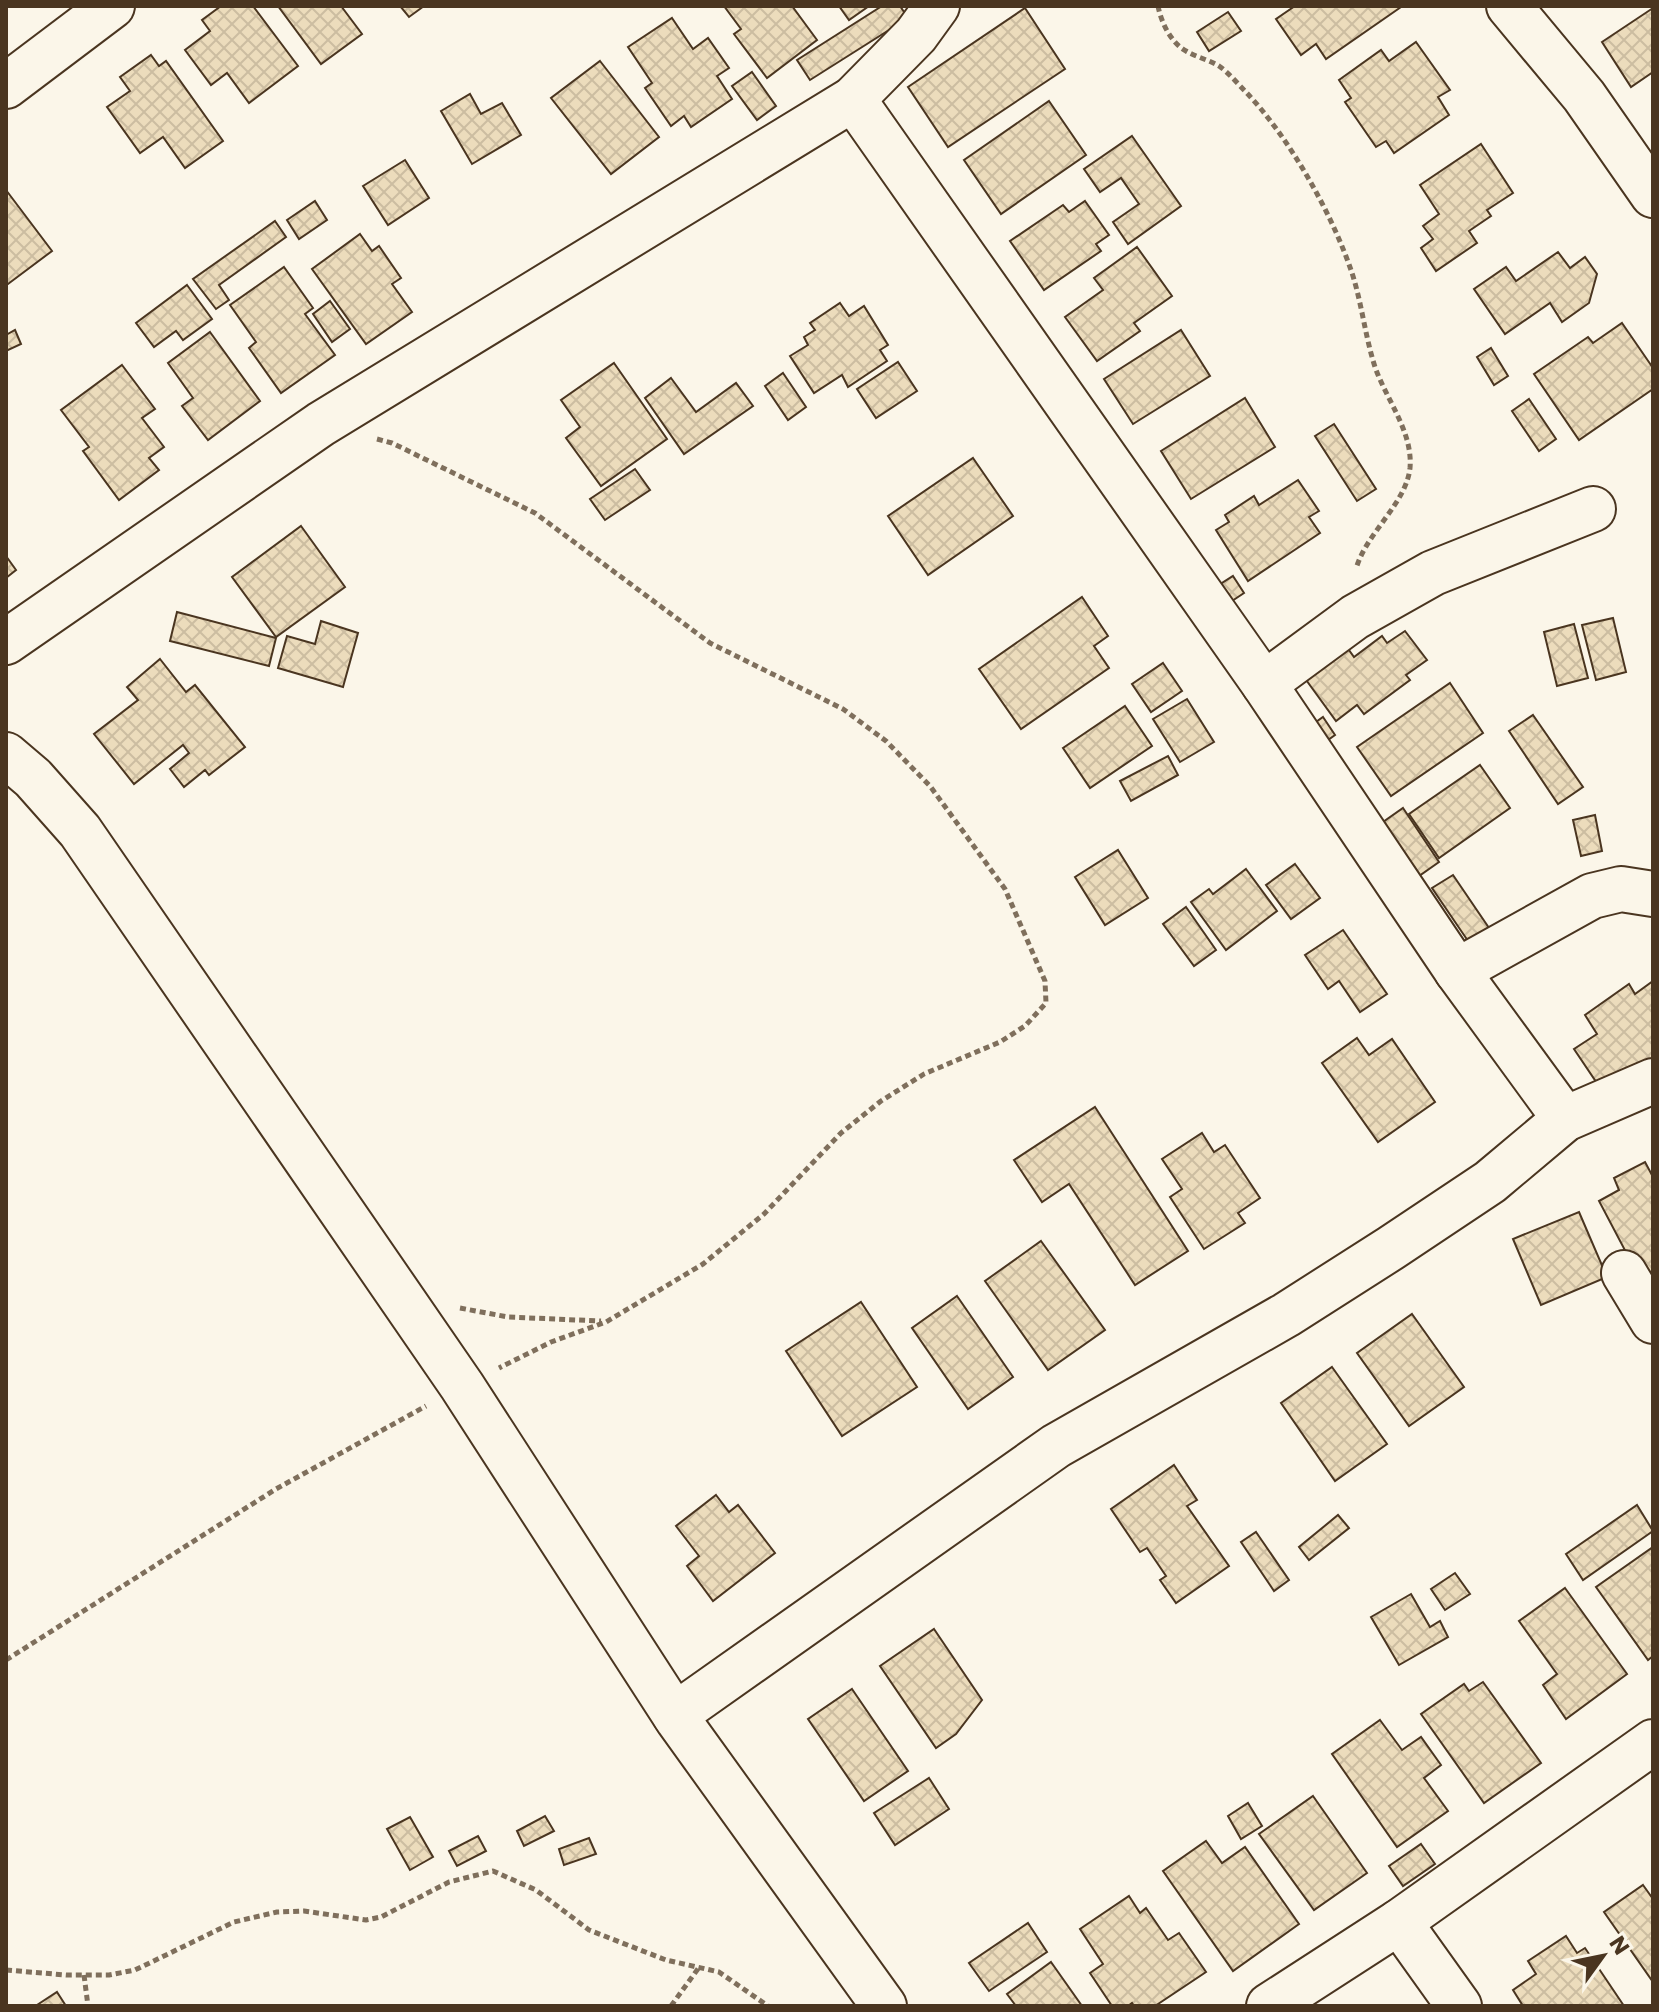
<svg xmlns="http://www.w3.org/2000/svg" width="1659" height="2012" font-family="Poppins,sans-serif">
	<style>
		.building { fill: url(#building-cross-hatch); stroke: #4a3520; stroke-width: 2 }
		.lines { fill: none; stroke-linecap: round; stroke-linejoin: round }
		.minor-casing { stroke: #4a3520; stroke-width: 48 }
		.path { stroke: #7f6f5c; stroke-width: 5; stroke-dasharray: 6 4; stroke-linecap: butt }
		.minor { stroke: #fbf6e9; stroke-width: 44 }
	</style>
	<defs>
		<pattern id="building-cross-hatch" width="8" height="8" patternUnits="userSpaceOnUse" patternTransform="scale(2)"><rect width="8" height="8" fill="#ecdcbc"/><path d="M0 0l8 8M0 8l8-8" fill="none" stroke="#ccbda1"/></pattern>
	</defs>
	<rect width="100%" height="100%" fill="#fbf6e9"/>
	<g class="building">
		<polygon points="221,6 253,6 298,66 249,103 227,73 211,85 185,50 210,31 202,20"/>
		<polygon points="278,6 341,6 362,34 321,64"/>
		<polygon points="400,6 424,6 409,17"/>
		<polygon points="724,6 792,6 817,40 767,78 734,34 741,29"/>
		<polygon points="839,6 869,6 849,20"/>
		<polygon points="882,6 900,6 908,18 810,80 797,60"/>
		<polygon points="1295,6 1401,6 1401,7 1326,59 1316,44 1301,55 1276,19"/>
		<polygon points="1025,8 1065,69 948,147 908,87"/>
		<polygon points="1653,8 1653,72 1631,87 1602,42"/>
		<polygon points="1228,12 1241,31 1209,51 1197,32"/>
		<polygon points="672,18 693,49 708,38 729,68 717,76 732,99 691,127 684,116 671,126 645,88 652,83 628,47"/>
		<polygon points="1416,42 1450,90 1438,97 1449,115 1394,153 1386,141 1376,147 1345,102 1351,98 1339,80 1381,50 1389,61"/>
		<polygon points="151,55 159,66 166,61 223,141 185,168 163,137 140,153 107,107 130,91 120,77"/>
		<polygon points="600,61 659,137 611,174 551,98"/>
		<polygon points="752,72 776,106 757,120 732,86"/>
		<polygon points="470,94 481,114 502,103 521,135 472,164 441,111"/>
		<polygon points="1049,101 1086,155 1001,214 964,160"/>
		<polygon points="1132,136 1181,206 1128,244 1113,222 1139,204 1121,178 1100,192 1084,169"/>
		<polygon points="1481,144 1513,193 1487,210 1491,216 1469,231 1477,243 1436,271 1421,248 1433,239 1423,226 1439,214 1420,185"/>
		<polygon points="405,160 429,198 388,225 363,186"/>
		<polygon points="6,190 52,251 8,284 6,282"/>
		<polygon points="315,201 327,220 299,239 287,220"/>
		<polygon points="1085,201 1109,235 1096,244 1101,251 1044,290 1010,241 1063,205 1069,212"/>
		<polygon points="275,221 286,237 219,285 229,300 216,309 193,279"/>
		<polygon points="360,234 372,251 379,246 401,278 392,284 412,312 366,344 312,269"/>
		<polygon points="1137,247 1172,296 1134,323 1140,331 1097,361 1065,317 1103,290 1094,278"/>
		<polygon points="1558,252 1570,268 1585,257 1597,274 1589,303 1562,322 1550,303 1505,334 1474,289 1506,267 1516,281"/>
		<polygon points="284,267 313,308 305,314 335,355 281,393 249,348 256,342 230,305"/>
		<polygon points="187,285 212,319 183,340 176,331 154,347 136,323"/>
		<polygon points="330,301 350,329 332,342 313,314"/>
		<polygon points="840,303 849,316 864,306 888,345 880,350 887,361 848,387 842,375 814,393 790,356 808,345 804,337 815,330 810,323"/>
		<polygon points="1622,323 1653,368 1653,389 1579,440 1534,374 1588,337 1593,343"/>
		<polygon points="15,330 21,344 6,351 6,335"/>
		<polygon points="1181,330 1210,376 1133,424 1104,379"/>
		<polygon points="210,332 260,401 208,440 182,406 193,398 168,363"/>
		<polygon points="1491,348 1508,376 1494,385 1477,357"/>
		<polygon points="898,362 917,391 876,418 857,389"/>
		<polygon points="614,363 667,439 601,486 566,438 580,427 561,400"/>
		<polygon points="122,365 155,409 142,418 164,447 149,458 159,470 119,500 83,451 89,447 61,410"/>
		<polygon points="783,373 806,407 788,420 765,386"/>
		<polygon points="671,378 696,412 736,383 753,406 684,454 645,398"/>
		<polygon points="1245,398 1275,447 1191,499 1161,451"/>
		<polygon points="1529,399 1556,439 1539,451 1512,411"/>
		<polygon points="1334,424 1376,489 1357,501 1315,436"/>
		<polygon points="973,458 1013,516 928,575 888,516"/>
		<polygon points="635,469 650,490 605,520 590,499"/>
		<polygon points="1298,480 1319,511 1309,517 1320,533 1248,581 1216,530 1229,522 1225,515 1254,496 1259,505"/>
		<polygon points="301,526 345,587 276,637 232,577"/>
		<polygon points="6,556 16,570 6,578"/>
		<polygon points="1233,576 1244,593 1223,607 1211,590"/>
		<polygon points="1082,597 1108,636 1094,646 1109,668 1021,729 979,669"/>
		<polygon points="177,612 276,638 269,666 170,641"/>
		<polygon points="1613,618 1626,672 1596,680 1582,625"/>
		<polygon points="321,621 358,633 343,687 278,668 287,636 315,644"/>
		<polygon points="1574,624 1588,678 1557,686 1544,632"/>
		<polygon points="1405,631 1427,660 1406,675 1410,680 1364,714 1357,705 1336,721 1304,677 1346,646 1354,657 1382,636 1387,643"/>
		<polygon points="160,659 186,692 195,685 245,747 209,775 205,770 184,787 170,769 189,753 183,745 134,784 94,734 138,700 127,687"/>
		<polygon points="1163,663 1182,691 1151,712 1132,684"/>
		<polygon points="1450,683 1483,733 1391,796 1357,747"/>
		<polygon points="1187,699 1214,742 1180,762 1153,719"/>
		<polygon points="1125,706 1152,746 1090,788 1063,748"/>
		<polygon points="1533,715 1583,787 1558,804 1509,731"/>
		<polygon points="1323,717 1335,735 1321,745 1309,727"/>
		<polygon points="1168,756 1178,775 1131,801 1120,781"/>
		<polygon points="1480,765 1510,808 1439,858 1409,814"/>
		<polygon points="1403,808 1439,862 1419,876 1383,822"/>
		<polygon points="1595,815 1602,851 1581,856 1573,820"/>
		<polygon points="1118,850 1148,898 1105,925 1075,877"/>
		<polygon points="1295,864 1320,898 1291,919 1266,885"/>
		<polygon points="1246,869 1277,911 1226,950 1191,902 1209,889 1213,894"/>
		<polygon points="1453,875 1489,928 1468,941 1432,888"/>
		<polygon points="1186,907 1216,950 1194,966 1163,924"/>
		<polygon points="1343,930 1387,994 1360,1012 1339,981 1328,989 1305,955"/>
		<polygon points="1653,981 1653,1062 1605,1095 1574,1049 1597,1034 1585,1015 1629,984 1635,994"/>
		<polygon points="1357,1038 1369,1055 1392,1039 1435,1102 1378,1142 1322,1063"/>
		<polygon points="1095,1107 1188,1251 1135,1285 1069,1184 1042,1202 1014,1160"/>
		<polygon points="1202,1133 1214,1152 1225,1145 1260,1198 1238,1213 1245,1223 1204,1249 1170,1197 1182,1189 1162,1159"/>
		<polygon points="1645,1162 1653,1177 1653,1286 1638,1275 1599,1201 1619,1190 1614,1178"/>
		<polygon points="1579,1212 1607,1277 1541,1305 1513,1239"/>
		<polygon points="1041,1241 1105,1330 1048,1370 985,1281"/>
		<polygon points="957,1296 1013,1377 968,1409 912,1328"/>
		<polygon points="861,1302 917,1387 842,1436 786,1351"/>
		<polygon points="1412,1314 1464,1387 1409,1426 1357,1353"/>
		<polygon points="1332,1367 1387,1444 1335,1481 1281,1403"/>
		<polygon points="1174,1465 1197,1500 1187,1506 1229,1566 1176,1603 1160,1580 1166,1576 1147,1548 1140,1552 1111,1509"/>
		<polygon points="716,1495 729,1512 738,1505 775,1553 713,1601 687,1566 699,1556 676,1526"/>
		<polygon points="1637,1505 1653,1531 1583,1580 1566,1554"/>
		<polygon points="1338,1515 1349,1528 1309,1560 1299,1547"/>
		<polygon points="1256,1532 1289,1580 1274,1591 1241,1542"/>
		<polygon points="1653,1547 1653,1656 1648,1660 1596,1587"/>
		<polygon points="1455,1573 1470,1594 1445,1610 1431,1589"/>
		<polygon points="1565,1588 1627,1674 1566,1719 1543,1685 1557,1674 1519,1621"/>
		<polygon points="1411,1594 1430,1627 1440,1621 1448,1637 1399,1665 1371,1617"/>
		<polygon points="934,1629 982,1700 956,1734 936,1748 880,1666"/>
		<polygon points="1483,1682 1541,1763 1484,1803 1421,1714 1464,1684 1469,1691"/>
		<polygon points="852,1689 908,1771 864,1801 808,1719"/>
		<polygon points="1380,1720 1402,1750 1421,1737 1441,1765 1424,1778 1448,1811 1397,1847 1332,1754"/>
		<polygon points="929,1778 949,1809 895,1845 874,1813"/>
		<polygon points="1313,1796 1367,1873 1314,1910 1259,1834"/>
		<polygon points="1248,1803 1262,1826 1241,1839 1228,1816"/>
		<polygon points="545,1816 554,1831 524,1846 517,1831"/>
		<polygon points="410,1817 433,1857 410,1870 387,1829"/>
		<polygon points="478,1836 486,1851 457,1866 449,1851"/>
		<polygon points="589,1838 596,1854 564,1865 559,1849"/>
		<polygon points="1206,1841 1222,1863 1245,1847 1299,1924 1233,1971 1163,1871"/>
		<polygon points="1421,1844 1435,1864 1403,1886 1389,1866"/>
		<polygon points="1643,1885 1653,1899 1653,1982 1604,1912"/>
		<polygon points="1129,1896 1140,1913 1146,1908 1168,1940 1179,1933 1206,1972 1155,2006 1134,2006 1132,2003 1128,2006 1112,2006 1090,1973 1103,1964 1080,1929"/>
		<polygon points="1028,1923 1047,1952 989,1991 969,1963"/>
		<polygon points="1566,1936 1577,1953 1585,1948 1624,2006 1523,2006 1513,1990 1536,1974 1528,1961"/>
		<polygon points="1051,1962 1082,2006 1016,2006 1007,1994"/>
		<polygon points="57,1992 66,2006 37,2006 37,2005"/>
	</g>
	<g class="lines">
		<g class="minor-casing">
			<g id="minor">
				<polyline points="1509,6 1584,96 1653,195"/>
				<polyline points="6,86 112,6"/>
				<polyline points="853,99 1264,684 1457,971 1565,1119"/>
				<polyline points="6,642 321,424 853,99 916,35 937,6"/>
				<polyline points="1264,684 1355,617 1433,573 1593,509"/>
				<polyline points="6,755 33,778 80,831 462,1386 678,1720 884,2006"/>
				<polyline points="1457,971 1592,896 1621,889 1653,894"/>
				<polyline points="1624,1273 1653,1321"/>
				<polyline points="675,1715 1056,1446 1286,1315 1391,1248 1490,1182 1565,1119 1653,1081"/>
				<polyline points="1399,1922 1459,2006"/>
				<polyline points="1269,2006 1399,1922 1653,1742"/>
			</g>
		</g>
		<g class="path">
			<path d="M 1158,6 C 1161,22 1171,43 1186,51 C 1196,57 1209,60 1219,66 C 1229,73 1237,83 1245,91 C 1289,137 1332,213 1352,273 C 1362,304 1365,336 1375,367 C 1387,401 1413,432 1410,468 C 1406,504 1366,533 1356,569"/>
			<polyline points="377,439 392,443 535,513 710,643 843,709 886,741 930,786 1005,889 1045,981 1046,1003 1025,1026 1000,1042 924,1074 881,1101 841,1133 764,1214 703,1264 606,1322 551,1342 499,1368"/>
			<polyline points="460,1308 508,1317 601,1321"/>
			<polyline points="6,1660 276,1489 426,1406"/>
			<polyline points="6,1970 66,1975 109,1975 135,1970 234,1922 277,1912 304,1911 366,1920 381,1917 449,1882 493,1871 536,1890 589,1930 666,1960 719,1972 768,2006"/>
			<polyline points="84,1975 88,2006"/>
			<polyline points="671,2006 700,1966"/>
		</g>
		<use href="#minor" class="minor"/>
	</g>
	<rect width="1659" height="2012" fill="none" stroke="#4a3520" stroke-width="16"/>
	<g transform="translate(1603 1956) rotate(57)" stroke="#fbf6e9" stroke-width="6" paint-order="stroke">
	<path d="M0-6L14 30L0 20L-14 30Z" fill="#4a3520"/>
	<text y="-12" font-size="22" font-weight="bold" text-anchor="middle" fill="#4a3520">N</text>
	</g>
</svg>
